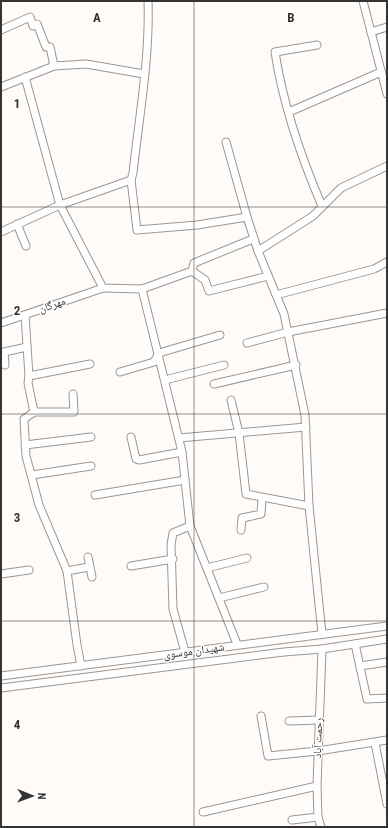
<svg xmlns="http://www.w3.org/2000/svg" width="388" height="828" font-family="'Roboto Condensed','Noto Naskh Arabic',sans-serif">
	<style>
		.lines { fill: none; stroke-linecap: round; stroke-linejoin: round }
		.minor-casing { stroke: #9c9692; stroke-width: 9 }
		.minor { stroke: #fff; stroke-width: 7 }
		.grid { fill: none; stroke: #363432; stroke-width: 1; stroke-opacity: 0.55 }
		.labels { text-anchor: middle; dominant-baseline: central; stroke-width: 3; stroke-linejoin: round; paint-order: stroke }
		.street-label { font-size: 11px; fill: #363432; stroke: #fff }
		.grid-label { font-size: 13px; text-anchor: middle; font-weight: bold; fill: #363432; stroke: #fff; stroke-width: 3; stroke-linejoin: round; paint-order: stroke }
	</style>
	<rect width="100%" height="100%" fill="#fffbf8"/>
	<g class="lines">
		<g class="minor-casing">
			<g id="minor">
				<polyline points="363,1 387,94"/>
				<polyline points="1,30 30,17 33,26 37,24 46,47 50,47 54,66"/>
				<polyline points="371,32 387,27"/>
				<path d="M 317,45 L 275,52 C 283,105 301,157 322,206"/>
				<polyline points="25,77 60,205 103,288 142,289 182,452 190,526 237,644"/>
				<polyline points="1,87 54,66 86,64 144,74"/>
				<polyline points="289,112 381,72"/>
				<polyline points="226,142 247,217"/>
				<polyline points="131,180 137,230 197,225 247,217 258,251 284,314 305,415 309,506 322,634"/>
				<polyline points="17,224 26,246"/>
				<path d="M 1,232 L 60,205 L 131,180 L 133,173 C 139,117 150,58 148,1"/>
				<polyline points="258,251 313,216 341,188 387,166"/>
				<polyline points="192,271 205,280 209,291 268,276"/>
				<polyline points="142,289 192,271 194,263 253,239"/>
				<polyline points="276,295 374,269 387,262"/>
				<polyline points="25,315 29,376 28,383 34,412 24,419 26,456 39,505 67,571 77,645 81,666"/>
				<polyline points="1,323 103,288"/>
				<polyline points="247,343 288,332 387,313"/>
				<polyline points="5,365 4,352 27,347"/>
				<polyline points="120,372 154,362 159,353 220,335"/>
				<polyline points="29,376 90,364"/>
				<polyline points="165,380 224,365"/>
				<polyline points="214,384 296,365"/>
				<polyline points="231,400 239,433 246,494 309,506"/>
				<polyline points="34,412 74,412 73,394"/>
				<polyline points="131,437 136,459 139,460 182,452"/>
				<polyline points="179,438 306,427"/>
				<polyline points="25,445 91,437"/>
				<polyline points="32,475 91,466"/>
				<polyline points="95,495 185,480"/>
				<polyline points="241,530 242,518 261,514 262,498"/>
				<polyline points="88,557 92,577"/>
				<polyline points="131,566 173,559"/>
				<polyline points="207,568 247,558"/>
				<polyline points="67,571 89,567"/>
				<polyline points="1,574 29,570"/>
				<polyline points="219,598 264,587"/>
				<polyline points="355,644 367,699 387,698"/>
				<polyline points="185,652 173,609 171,545 173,533 190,526"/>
				<polyline points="360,666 387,662"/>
				<polyline points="1,676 387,626"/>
				<polyline points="1,688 284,652 322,649 387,639"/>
				<polyline points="261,716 268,756 318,751 387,740"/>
				<polyline points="289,721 319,720"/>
				<polyline points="375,743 387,804"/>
				<polyline points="203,812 317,786"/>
				<polyline points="292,820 318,817"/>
				<polyline points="321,827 318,817 317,786 322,649"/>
			</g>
		</g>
		<use href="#minor" class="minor"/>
	</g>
	<path class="grid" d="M 194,1 L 194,827M 1,207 L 387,207M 1,414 L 387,414M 1,621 L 387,621"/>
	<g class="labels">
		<g class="street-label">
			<text transform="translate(52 305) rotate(-19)">مهرگان</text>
			<text transform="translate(194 651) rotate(-8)">شهیدان موسوی</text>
			<text transform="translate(318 738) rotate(-88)">رحمت آباد</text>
		</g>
	</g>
	<g class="grid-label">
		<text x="97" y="22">A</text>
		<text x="291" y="22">B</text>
		<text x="17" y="108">1</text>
		<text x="17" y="315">2</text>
		<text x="17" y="522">3</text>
		<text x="17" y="729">4</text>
	</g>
	<rect width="388" height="828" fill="none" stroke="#363432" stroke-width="4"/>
	<g transform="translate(32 796) rotate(91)" stroke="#ffffff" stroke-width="3" paint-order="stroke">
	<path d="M0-3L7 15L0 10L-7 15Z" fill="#363432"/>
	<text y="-6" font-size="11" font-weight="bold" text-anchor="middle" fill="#363432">N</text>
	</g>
</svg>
